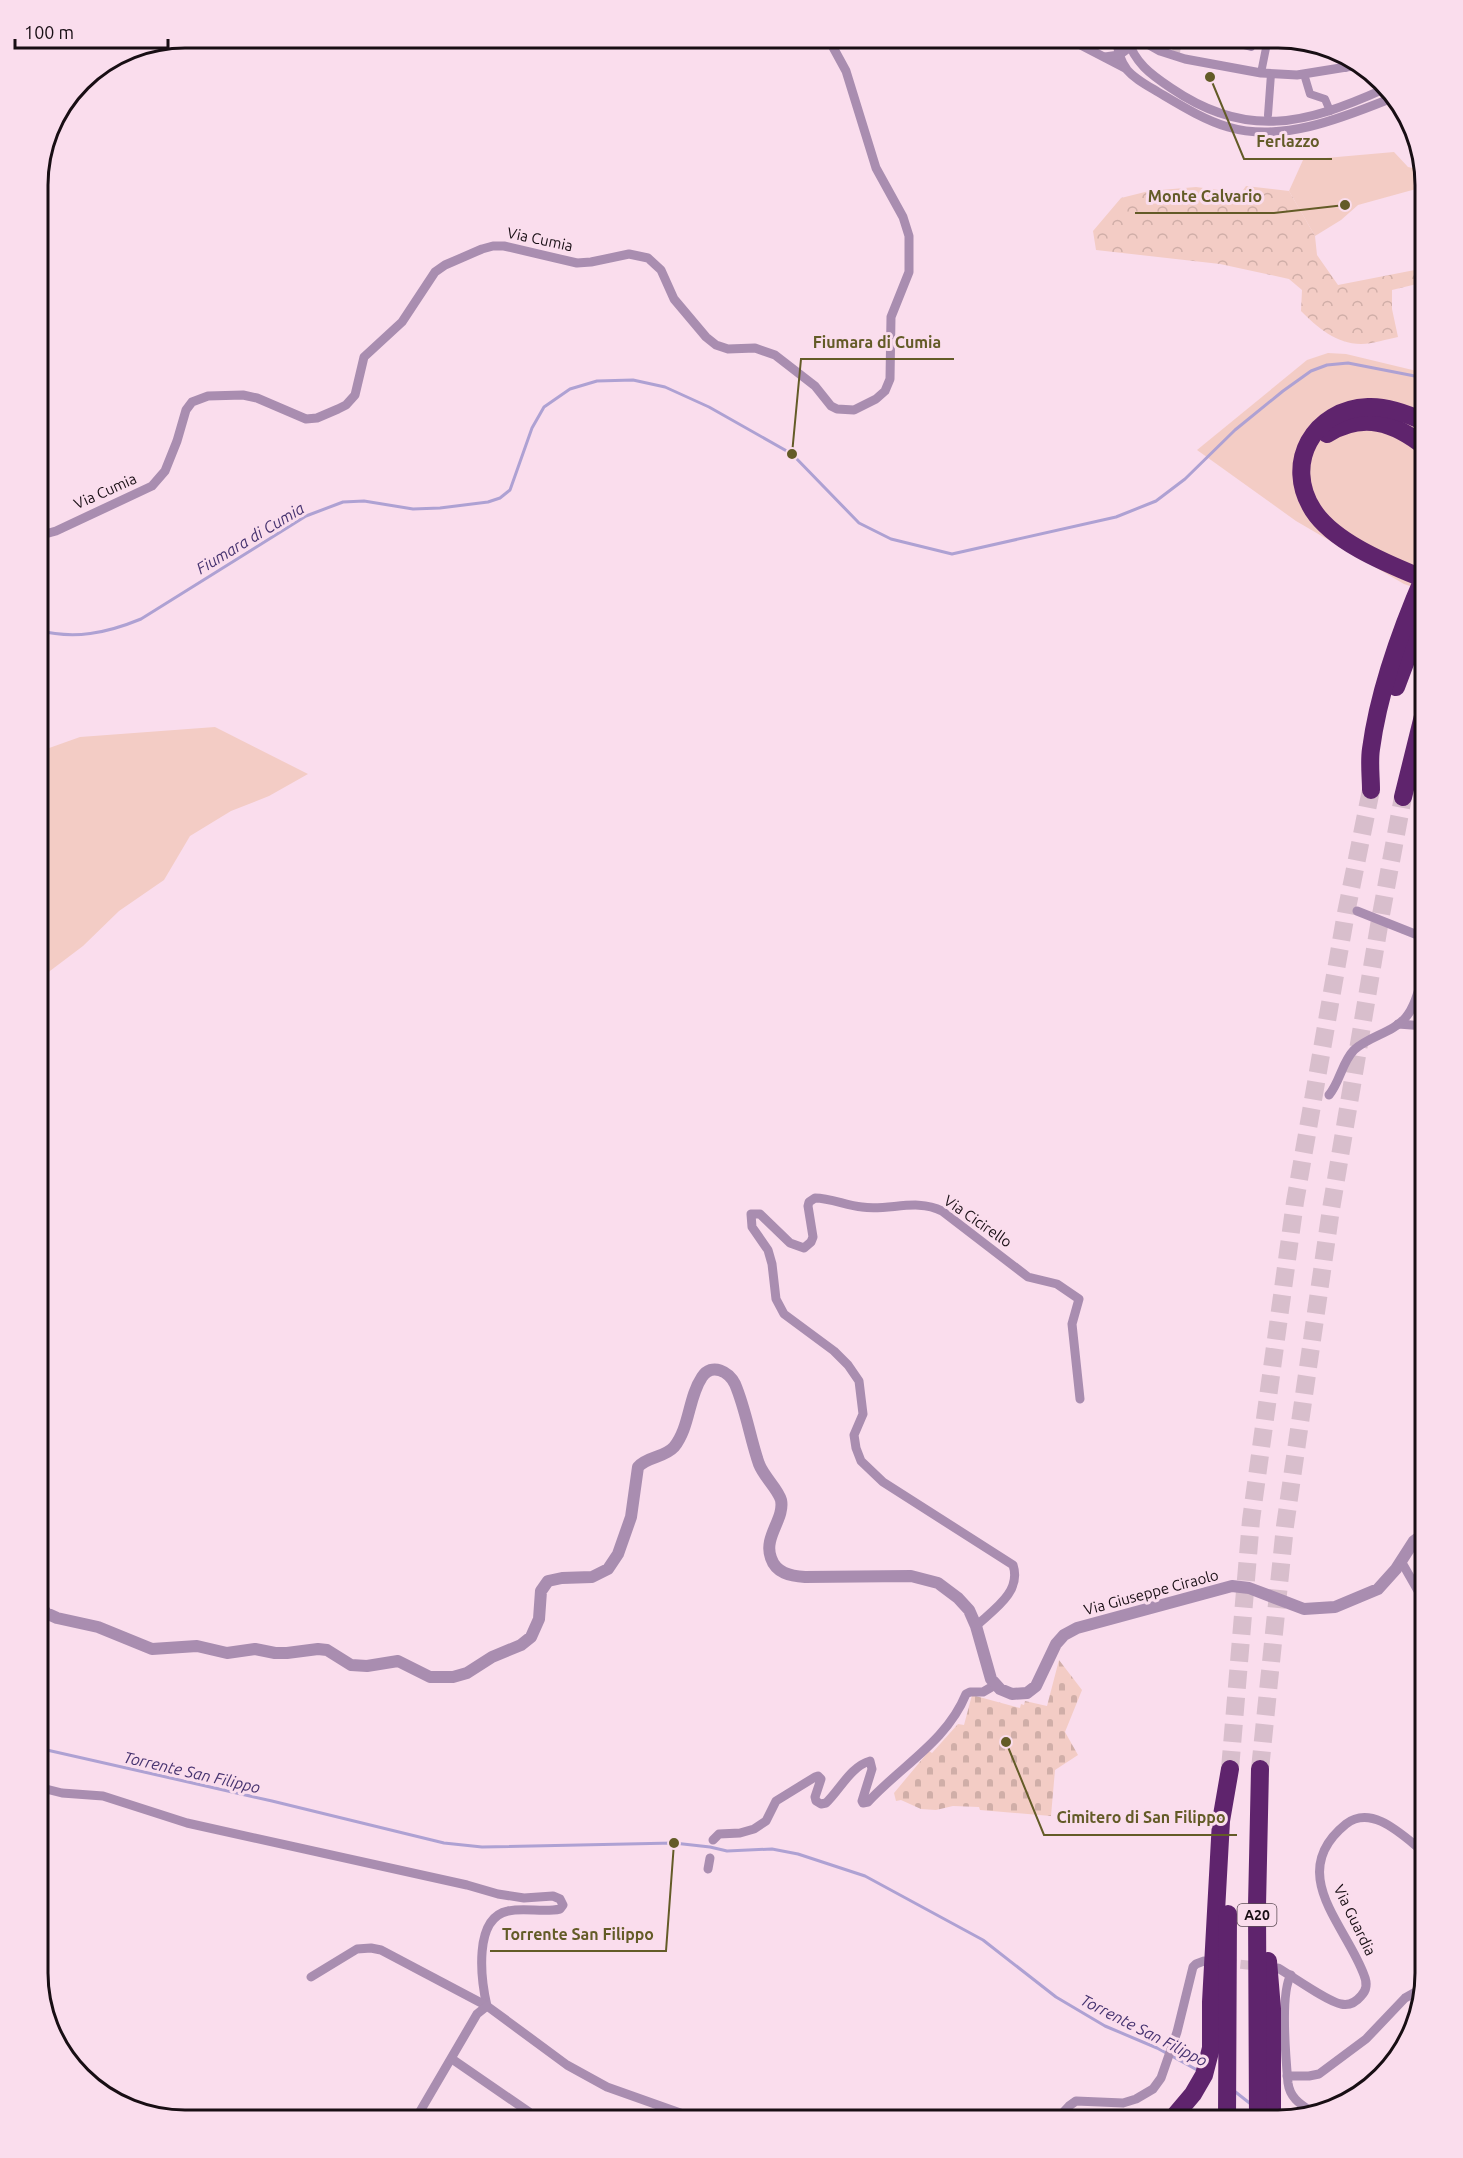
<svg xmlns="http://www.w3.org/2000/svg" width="1463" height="2158" font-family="Ubuntu,sans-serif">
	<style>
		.grass { fill: #f3ccc5 }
		.forest { fill: url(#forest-crowns) }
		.cemetery { fill: url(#cemetery-stones) }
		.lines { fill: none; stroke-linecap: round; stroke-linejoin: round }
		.stream { stroke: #aea1d3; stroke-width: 3 }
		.pedestrian-tunnel { stroke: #d8becc; stroke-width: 8; stroke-dasharray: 8 4; stroke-linecap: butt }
		.minor-tunnel { stroke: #d8becc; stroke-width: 9; stroke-dasharray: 9 4.5; stroke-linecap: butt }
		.motorway-tunnel { stroke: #d8becc; stroke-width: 18; stroke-dasharray: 18 9; stroke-linecap: butt }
		.pedestrian { stroke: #a98db0; stroke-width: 8 }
		.minor { stroke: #a98db0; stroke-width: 9 }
		.tertiary { stroke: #a98db0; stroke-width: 12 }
		.motorway { stroke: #5f246d; stroke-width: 18 }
		.labels { text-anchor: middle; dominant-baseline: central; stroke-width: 6; stroke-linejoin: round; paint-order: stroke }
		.shield { fill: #fadded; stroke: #5c4c55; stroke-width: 1.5 }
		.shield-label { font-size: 14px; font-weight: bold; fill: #180e14 }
		.street-label { font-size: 15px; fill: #180e14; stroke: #fadded }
		.water-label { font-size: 16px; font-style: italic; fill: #45326f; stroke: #fadded }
		.rim { fill: none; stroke: #180e14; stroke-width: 3 }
		.leader { fill: none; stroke: #635b27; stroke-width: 2 }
		.callout-dot { fill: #635b27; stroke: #fadded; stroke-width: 2 }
		.callout-label { font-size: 16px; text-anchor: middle; font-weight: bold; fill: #635b27; stroke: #fadded; stroke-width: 6; stroke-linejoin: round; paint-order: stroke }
	</style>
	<defs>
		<pattern id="forest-crowns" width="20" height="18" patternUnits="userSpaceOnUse" patternTransform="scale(1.5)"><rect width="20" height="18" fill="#f3ccc5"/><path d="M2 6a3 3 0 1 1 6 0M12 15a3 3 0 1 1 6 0" fill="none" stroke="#d0aea8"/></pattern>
		<pattern id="cemetery-stones" width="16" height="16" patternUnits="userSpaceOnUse" patternTransform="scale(1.5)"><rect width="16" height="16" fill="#f3ccc5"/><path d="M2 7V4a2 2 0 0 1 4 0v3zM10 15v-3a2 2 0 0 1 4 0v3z" fill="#d0aea8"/></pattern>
	</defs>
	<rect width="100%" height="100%" fill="#fadded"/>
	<g class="grass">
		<polygon points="1394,152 1408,167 1422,170 1425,190 1416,189 1358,205 1341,220 1315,236 1289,191 1303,160"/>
		<polygon points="1328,353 1346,354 1425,373 1425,591 1404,584 1296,521 1197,450 1307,360"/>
		<polygon points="215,727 308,774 269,796 231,811 190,836 164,880 119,911 83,946 38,980 38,752 80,737"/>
	</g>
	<path class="forest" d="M 1246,186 L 1289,191 L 1315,236 L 1317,255 L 1338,285 L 1425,268 L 1425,282 L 1392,290 L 1392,309 L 1398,337 C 1387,339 1373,344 1361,344 C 1336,344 1317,327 1301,311 L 1302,290 L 1289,279 L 1220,264 L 1096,250 L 1093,231 L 1121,198 L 1149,191 L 1196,187 L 1241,193 Z"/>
	<polygon class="cemetery" points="1059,1660 1082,1690 1065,1732 1078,1755 1055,1770 1051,1816 980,1810 979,1807 953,1806 936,1810 921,1809 901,1800 896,1801 894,1793 929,1751 932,1753 958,1724 964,1725 972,1695 1020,1708 1021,1704 1024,1705 1025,1701 1047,1706"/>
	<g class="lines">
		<g class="stream">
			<path d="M 38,630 C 74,640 107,633 141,619 L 306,516 L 343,502 L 364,501 L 413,509 L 440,508 L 488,502 L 500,498 L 510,490 L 532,428 L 544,407 L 570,389 L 597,381 L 633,380 L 665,387 L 709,407 L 792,454 L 859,523 L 891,539 L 952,554 L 1116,517 L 1156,501 L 1185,479 L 1235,430 L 1283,391 L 1311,371 L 1327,365 L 1348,363 L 1425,378"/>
			<polyline points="38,1748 272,1801 444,1843 482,1847 674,1843 710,1847 727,1851 772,1849 798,1854 865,1876 983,1940 1056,1997 1105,2026 1157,2048 1199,2071"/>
			<polyline points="1233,2090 1252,2105"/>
		</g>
		<polyline class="pedestrian-tunnel" points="1176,53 1178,38"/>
		<polyline class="minor-tunnel" points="1227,1963 1258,1966"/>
		<g class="motorway-tunnel">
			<polyline points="1230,1769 1251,1520 1295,1202 1346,913 1371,790"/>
			<polyline points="1260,1769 1285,1526 1331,1209 1380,920 1403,797"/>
		</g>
		<g class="pedestrian">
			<polyline points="1217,38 1251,47"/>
			<polyline points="1343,54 1345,68"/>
			<polyline points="1261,73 1268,38"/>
			<polyline points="1304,74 1310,94 1325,99 1330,111"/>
			<polyline points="1268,115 1271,74"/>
		</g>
		<g class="minor">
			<polyline points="1074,38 1073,41 1125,68"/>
			<polyline points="1102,38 1122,46"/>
			<path d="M 1117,38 C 1118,70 1133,77 1158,92 C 1180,105 1204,120 1228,127 C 1282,143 1342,118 1392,98"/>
			<path d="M 1127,38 C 1135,63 1150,74 1171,88 C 1247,140 1306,124 1384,89"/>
			<polyline points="1105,57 1119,55 1134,44 1144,42 1160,51 1185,59 1261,73 1297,75 1359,65"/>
			<polyline points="38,536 56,531 152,486 165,471 177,441 186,410 192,402 208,396 243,395 257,398 306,419 317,418 338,409 346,405 355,395 364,357 402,322 435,272 445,265 482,249 493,246 504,246 577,263 591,262 629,254 648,258 661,270 674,299 706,337 716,345 728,349 755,348 775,355 815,386 831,406 837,409 854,410 876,399 885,391 890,379 891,317 909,272 909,236 903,217 876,168 846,71 828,38"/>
			<polyline points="1357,911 1425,938"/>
			<polyline points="1398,1024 1425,1026"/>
			<path d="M 1329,1095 C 1340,1082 1342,1062 1354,1050 C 1369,1036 1393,1033 1406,1017 C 1416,1005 1420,984 1425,969"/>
			<polyline points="1401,1561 1425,1603"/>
			<path d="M 976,1626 C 993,1610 1022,1592 1013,1565 L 883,1482 L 861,1461 L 856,1448 L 854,1435 L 863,1414 L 859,1381 L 848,1365 L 834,1351 L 784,1314 L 776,1299 L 772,1264 L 768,1250 L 752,1227 L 751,1214 L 760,1214 L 790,1243 L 804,1248 L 811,1242 L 813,1237 L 808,1206 L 809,1202 L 815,1198 C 831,1198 847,1206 862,1207 C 889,1211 917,1198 942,1211 L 1028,1277 L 1057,1284 L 1079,1299 L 1072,1324 L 1080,1399"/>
			<path d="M 38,1787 L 62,1793 L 103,1796 L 187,1823 L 467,1885 L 498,1894 L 524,1898 L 553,1896 L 560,1899 L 563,1905 L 560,1909 C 543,1913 525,1907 508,1911 C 473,1918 481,1980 487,2006"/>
			<path d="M 713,1840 L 719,1834 L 740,1833 L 754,1829 L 766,1821 L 776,1801 L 815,1777 L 818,1776 L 821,1779 L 815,1797 L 816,1801 L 821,1804 L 826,1803 C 839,1791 851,1766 870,1761 L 872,1769 L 862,1801 L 863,1803 L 868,1802 C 901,1766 947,1741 966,1694 L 970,1692 L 983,1692 L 995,1685"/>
			<polyline points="708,1869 710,1858"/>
			<path d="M 1278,1968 C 1292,1976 1328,2002 1341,2004 C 1350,2006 1356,2002 1361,1996 C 1367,1990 1367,1982 1364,1975 C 1346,1925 1285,1873 1346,1824 C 1373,1803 1405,1838 1425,1853"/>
			<path d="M 1291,1975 C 1280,1992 1286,2061 1288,2083 C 1290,2098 1300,2104 1312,2112"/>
			<polyline points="311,1977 357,1949 371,1948 381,1950 487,2006 567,2065 607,2087 700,2120"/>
			<polyline points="452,2059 529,2112"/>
			<polyline points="1287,2076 1309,2076 1319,2074 1366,2039 1405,1998 1421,1989"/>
			<polyline points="415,2120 477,2014 487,2006"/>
			<polyline points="1056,2120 1069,2106 1076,2101 1123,2103 1136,2099 1153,2089 1161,2078 1177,2032 1193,1967 1196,1964 1204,1961"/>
		</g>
		<path class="tertiary" d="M 38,1603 L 46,1613 L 57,1618 L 98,1627 L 152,1649 L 197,1646 L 227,1653 L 255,1649 L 275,1653 L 287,1653 L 318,1649 L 327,1650 L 351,1665 L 367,1666 L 398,1661 L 430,1677 L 453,1677 L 467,1673 L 492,1657 L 521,1645 L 531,1637 L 539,1619 L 541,1591 L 548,1581 L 562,1578 L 592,1577 L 608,1569 L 618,1554 L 631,1517 L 638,1467 C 648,1456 664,1458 674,1447 C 690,1427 688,1398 702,1377 C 712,1362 729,1372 735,1384 C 746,1410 750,1438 759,1464 C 764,1477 778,1489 781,1500 C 785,1519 763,1537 771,1558 C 776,1573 790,1576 805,1577 L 911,1576 L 938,1583 L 958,1598 L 969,1610 L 976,1626 L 991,1679 L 1000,1689 L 1012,1694 L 1027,1693 L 1036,1686 L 1056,1644 L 1064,1635 L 1077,1628 L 1232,1586 L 1249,1588 L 1304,1609 L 1335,1607 L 1378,1589 L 1396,1569 L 1414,1541 L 1425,1533"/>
		<g class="motorway">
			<path d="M 1327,434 C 1363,412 1394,422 1425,447"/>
			<path d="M 1417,576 C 1383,562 1333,541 1313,510 C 1283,463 1314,409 1368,407 C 1388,406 1408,414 1425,422"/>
			<polyline points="1396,687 1425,610"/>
			<path d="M 1371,790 C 1371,777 1369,762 1371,749 C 1379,689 1401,629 1425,574"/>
			<polyline points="1403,797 1425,708"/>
			<polyline points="1268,1961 1272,2009 1272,2120"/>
			<polyline points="1171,2120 1193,2094 1204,2075 1211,2048 1211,2002 1221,1821 1230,1769"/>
			<polyline points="1227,2120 1228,1914"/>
			<polyline points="1258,2120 1257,1906 1260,1769"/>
		</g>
	</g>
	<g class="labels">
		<rect class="shield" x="1237.5" y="1904" width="39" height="22" rx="4.5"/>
		<g class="shield-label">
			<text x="1257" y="1915">A20</text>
		</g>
		<g class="street-label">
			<text transform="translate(540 239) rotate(12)">Via Cumia</text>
			<text transform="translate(105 491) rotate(-24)">Via Cumia</text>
			<text transform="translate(978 1221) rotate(35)">Via Cicirello</text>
			<text transform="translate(1151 1592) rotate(-15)">Via Giuseppe Ciraolo</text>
			<text transform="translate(1355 1920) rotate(64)">Via Guardia</text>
		</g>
		<g class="water-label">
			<text transform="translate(250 538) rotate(-31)">Fiumara di Cumia</text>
			<text transform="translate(192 1772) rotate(13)">Torrente San Filippo</text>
			<text transform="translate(1144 2030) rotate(27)">Torrente San Filippo</text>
		</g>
	</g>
	<path d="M0 0H1463V2158H0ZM185 48H1278A137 137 0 0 1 1415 185V1973A137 137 0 0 1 1278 2110H185A137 137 0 0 1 48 1973V185A137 137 0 0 1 185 48Z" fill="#fadded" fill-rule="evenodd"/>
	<path class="rim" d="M185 48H1278A137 137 0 0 1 1415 185V1973A137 137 0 0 1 1278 2110H185A137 137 0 0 1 48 1973V185A137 137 0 0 1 185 48Z"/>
	<path class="leader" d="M1210 77L1244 159H1332M1345 205L1274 213H1135M792 454L801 359H954M1006 1742L1044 1835H1237M674 1843L666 1951H490"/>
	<g class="callout-dot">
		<circle cx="1210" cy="77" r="6"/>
		<circle cx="1345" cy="205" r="6"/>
		<circle cx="792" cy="454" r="6"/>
		<circle cx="1006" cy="1742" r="6"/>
		<circle cx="674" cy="1843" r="6"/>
	</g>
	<g class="callout-label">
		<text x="1288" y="147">Ferlazzo</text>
		<text x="1205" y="202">Monte Calvario</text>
		<text x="877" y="348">Fiumara di Cumia</text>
		<text x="1141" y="1823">Cimitero di San Filippo</text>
		<text x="578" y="1940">Torrente San Filippo</text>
	</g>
	<path d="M15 39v9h153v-9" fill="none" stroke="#180e14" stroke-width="3"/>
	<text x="24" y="39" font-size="18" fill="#180e14" stroke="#fadded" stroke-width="4.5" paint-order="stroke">100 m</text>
</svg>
